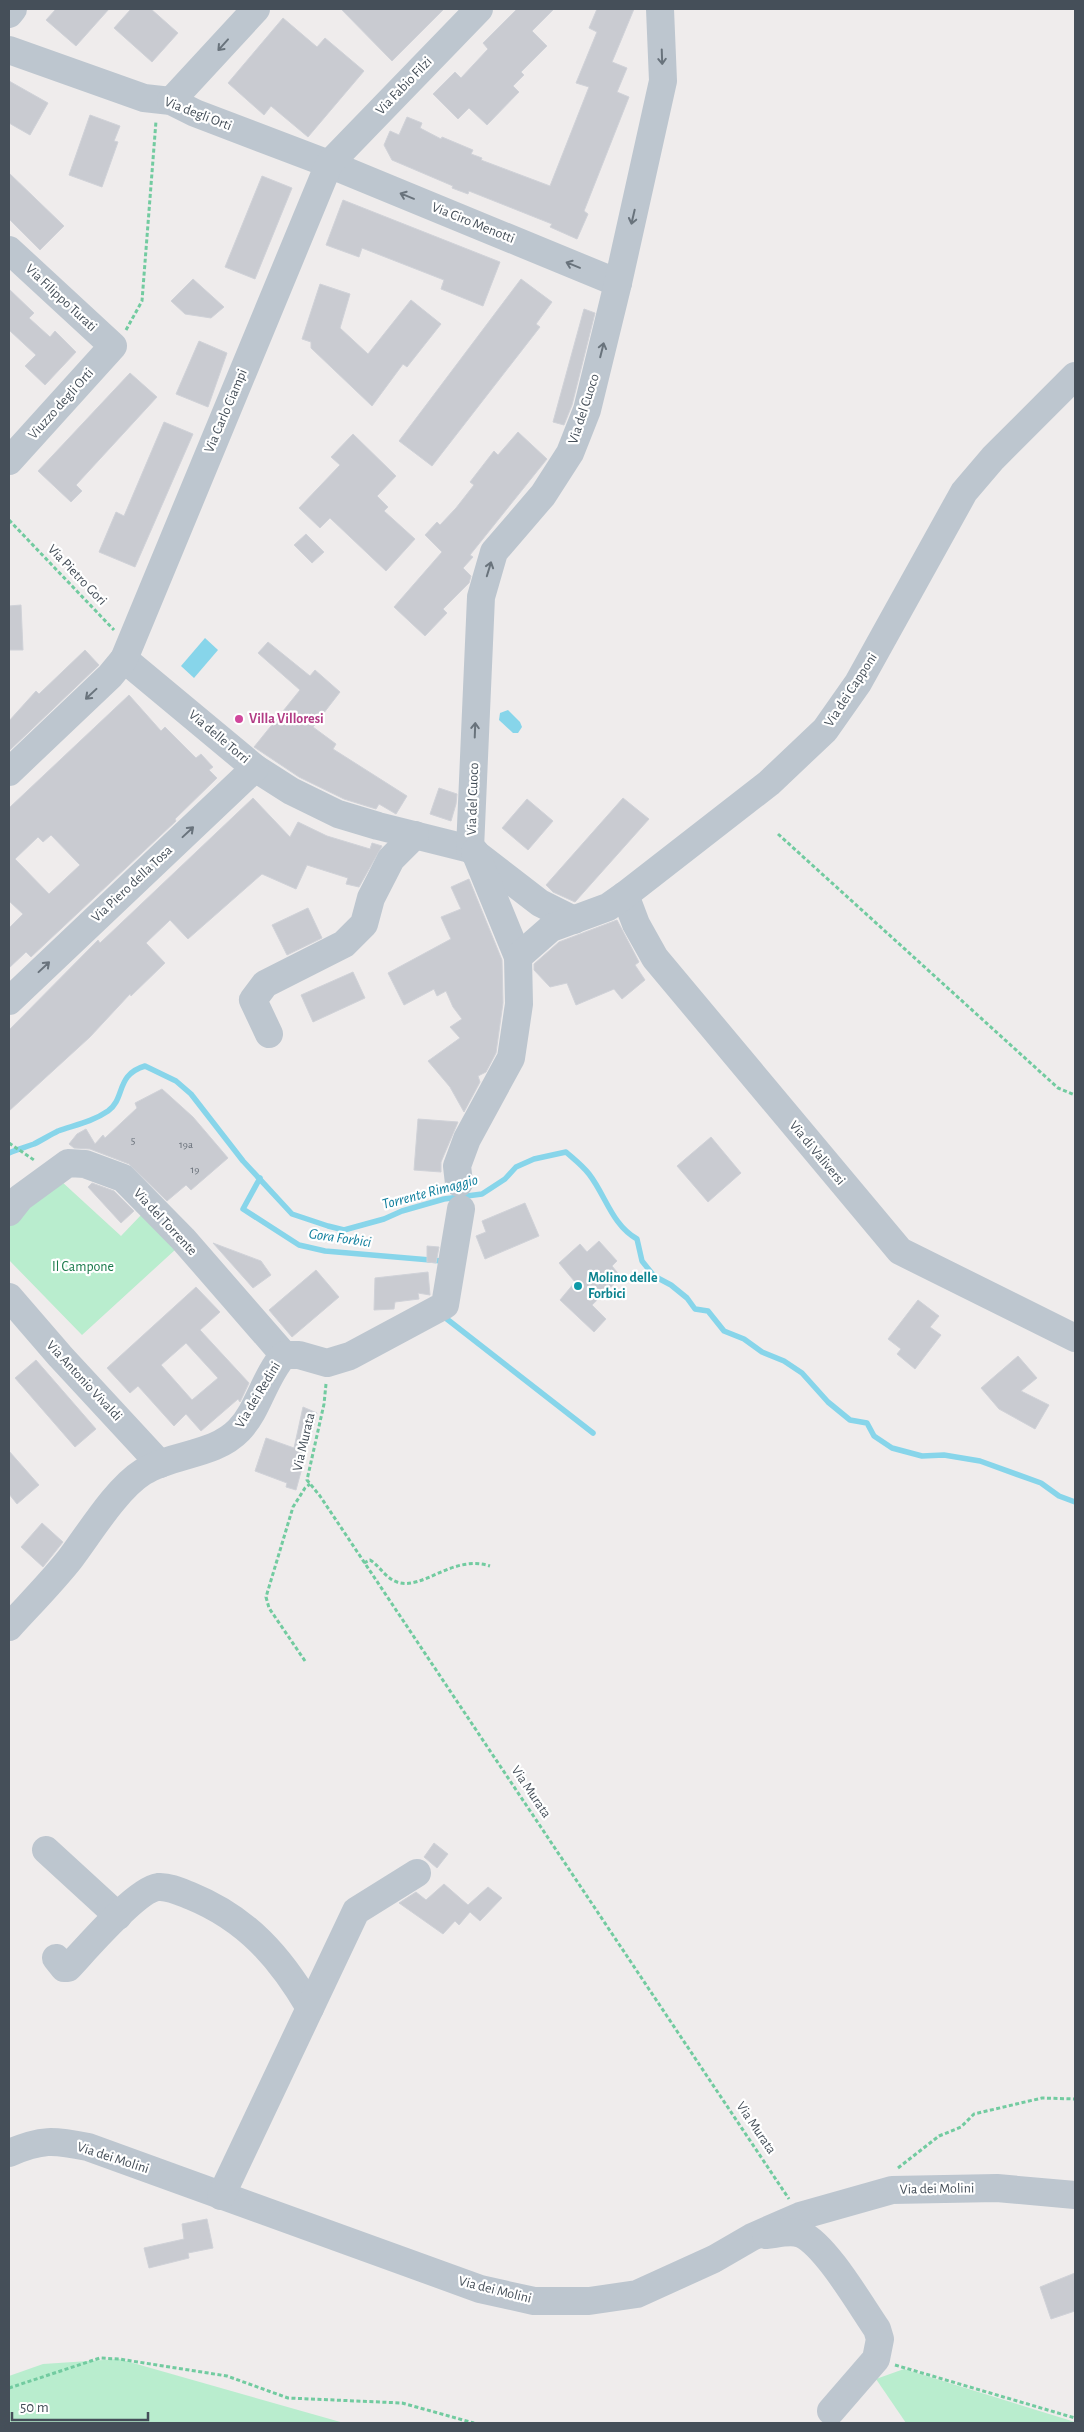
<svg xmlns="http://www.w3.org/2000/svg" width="1084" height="2432" font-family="'Alegreya Sans',sans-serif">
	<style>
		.green { fill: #b9edce }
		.water { fill: #87d5ea }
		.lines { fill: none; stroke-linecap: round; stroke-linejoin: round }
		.stream { stroke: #87d5ea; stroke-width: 5.5 }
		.building { fill: #c9cbd1; stroke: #d0d2d8; fill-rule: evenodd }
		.path { stroke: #72cba0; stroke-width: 3; stroke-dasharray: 4 2.5; stroke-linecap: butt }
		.minor { stroke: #bdc6cf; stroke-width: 28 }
		.oneway { stroke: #69737c }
		.hotel-dot { fill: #d1479c; stroke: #fff; stroke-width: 2 }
		.culture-dot { fill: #0f9aa8; stroke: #fff; stroke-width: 2 }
		.labels { text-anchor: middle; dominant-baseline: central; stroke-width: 4.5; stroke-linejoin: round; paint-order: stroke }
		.number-label { font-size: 11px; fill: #666e77 }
		.street-label { font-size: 14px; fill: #454f59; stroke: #fff }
		.hotel-label { font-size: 14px; font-weight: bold; fill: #b23c85; stroke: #fff; text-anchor: start }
		.park-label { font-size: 14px; fill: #177848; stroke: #fff }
		.culture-label { font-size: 14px; font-weight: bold; fill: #0d838f; stroke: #fff; text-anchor: start }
		.water-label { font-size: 15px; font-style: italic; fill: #0d7d9c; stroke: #fff }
	</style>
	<rect width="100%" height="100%" fill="#efecec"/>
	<g class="green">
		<polygon points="61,1181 121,1236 143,1213 176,1249 82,1335 9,1260 9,1225"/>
		<polygon points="119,2359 344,2423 9,2423 9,2376 43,2364"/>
		<polygon points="904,2369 1075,2422 1075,2423 906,2423 876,2379"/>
	</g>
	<g class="water">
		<polygon points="205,638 218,650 194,678 181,666"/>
		<polygon points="508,710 520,722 522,727 518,733 513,733 499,720 500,713"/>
	</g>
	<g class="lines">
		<g class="stream">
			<path d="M 9,1153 C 17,1149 26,1147 34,1144 C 42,1140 50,1135 58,1131 C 75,1125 92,1122 108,1111 C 126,1098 115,1075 145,1066 L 176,1081 L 191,1094 L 243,1161 L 292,1214 L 328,1226 L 344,1230 L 384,1219 L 402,1211 L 444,1199 L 482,1194 L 505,1179 L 516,1167 L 534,1159 L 566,1152 C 574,1159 583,1166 589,1174 C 606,1196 612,1225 637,1239 L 642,1261 L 654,1276 L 671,1285 L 687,1298 L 695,1309 L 708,1311 L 724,1331 L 744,1339 L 762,1352 L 784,1361 L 802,1373 L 828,1402 L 850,1420 L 867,1423 L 874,1436 L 892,1448 L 922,1456 L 944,1455 L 980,1461 L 1041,1483 L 1059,1496 L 1075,1502"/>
			<polyline points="260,1178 243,1209 299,1245 325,1251 442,1261 442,1264"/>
			<polyline points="443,1316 593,1433"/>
		</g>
	</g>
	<g class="building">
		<polygon points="56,9 109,9 76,46 46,20"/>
		<polygon points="131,9 151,9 178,33 152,62 114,28"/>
		<polygon points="341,9 444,9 392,61"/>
		<polygon points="517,9 554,9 532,31 547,46 521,72 524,75 513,86 519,92 487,125 469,108 458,119 433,94 455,72 461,78 488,49 483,43"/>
		<polygon points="597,9 634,9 612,62 627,68 617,92 629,97 584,211 588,214 577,239 550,227 552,224 469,191 468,194 452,188 453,186 392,160 384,145 390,131 399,135 407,117 422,123 420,128 441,139 442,137 473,150 471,154 482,158 481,160 550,186 589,87 576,83 597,32 589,28"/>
		<polygon points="283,18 317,47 325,38 364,71 308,137 271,106 264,115 228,83"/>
		<polygon points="9,81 48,103 30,135 9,123"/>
		<polygon points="90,115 120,126 114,141 118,142 102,187 69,175"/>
		<polygon points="9,173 64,226 40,250 9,219"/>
		<polygon points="262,176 292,188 255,279 225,267"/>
		<polygon points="343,200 500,262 483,306 441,289 444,280 362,248 359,257 326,245"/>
		<polygon points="193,279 224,307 211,318 185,314 171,301"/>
		<polygon points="521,279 552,302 536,324 540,327 432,466 399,441"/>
		<polygon points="320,284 350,294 340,328 368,354 411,300 441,324 407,367 403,364 372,406 311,348 311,342 302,339"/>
		<polygon points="9,289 34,313 29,318 50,337 55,331 76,352 45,385 25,366 36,355 9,330"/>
		<polygon points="584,309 595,313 572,405 564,425 553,422"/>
		<polygon points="199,341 227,353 208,407 176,394"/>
		<polygon points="130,373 157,397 76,485 82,491 71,502 38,471"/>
		<polygon points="164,422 193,434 135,567 99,552 116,512 124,516"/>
		<polygon points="518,432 547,459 470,555 473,557 463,568 471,576 469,583 443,609 447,613 425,636 394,607 442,552 425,535 437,522 440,525 456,508 474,485 470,482 494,451 498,455"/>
		<polygon points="353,434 396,476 377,496 388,507 384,511 415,539 386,571 330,518 320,528 299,508 340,465 331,457"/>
		<polygon points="306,534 324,552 312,563 294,545"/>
		<polygon points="21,605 23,650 9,650 9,606"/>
		<polygon points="268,642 310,676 315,670 340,692 313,727 336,744 333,749 407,796 396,814 379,804 376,809 344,799 299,777 254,747 300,690 258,653"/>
		<polygon points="85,650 99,665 9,751 9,721 36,691 39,694"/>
		<path d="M 129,695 L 161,731 L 165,727 L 196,758 L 201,754 L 213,767 L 209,770 L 217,778 L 175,819 L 176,821 L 31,957 L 26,952 L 9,968 L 9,928 L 23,914 L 9,901 L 9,808 ZM 51,835 L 80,865 L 49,894 L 15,859 L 38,837 L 43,842 Z"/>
		<polygon points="439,788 457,794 456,804 451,821 430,814"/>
		<polygon points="253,798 290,837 298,822 327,836 370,849 372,843 382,846 359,887 346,884 348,878 307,865 296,889 262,874 188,939 170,920 146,943 165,963 131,996 130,994 90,1037 9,1111 9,1030 98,940 100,943"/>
		<polygon points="623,798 649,819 575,902 553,892 546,885"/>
		<polygon points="527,799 553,821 528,850 502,828"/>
		<polygon points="469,879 502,960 503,1003 496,1053 486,1072 478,1076 480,1082 464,1112 450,1087 428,1061 460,1038 450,1027 462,1019 453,1007 446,991 437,996 434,989 404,1005 388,973 451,939 441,917 461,909 451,887"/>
		<polygon points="308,908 322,938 287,955 272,925"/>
		<polygon points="617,920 639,962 635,965 645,980 622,999 614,989 576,1005 567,983 550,987 534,970 534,964 559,942"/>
		<polygon points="353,972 365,998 313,1022 301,995"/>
		<polygon points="162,1089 193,1117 228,1158 191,1190 186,1185 167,1201 129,1164 90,1149 74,1148 69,1144 77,1134 86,1129 95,1144 103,1135 105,1138 137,1108 135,1103"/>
		<polygon points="418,1119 458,1122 441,1162 441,1172 414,1170"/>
		<polygon points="711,1137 741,1173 708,1202 677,1166"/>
		<polygon points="92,1183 114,1191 134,1211 121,1223 88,1187"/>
		<polygon points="525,1203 539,1236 485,1259 476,1236 486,1232 482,1221"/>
		<polygon points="599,1241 617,1261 612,1266 621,1277 592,1305 606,1319 594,1332 560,1300 575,1282 559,1263 580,1244 587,1252"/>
		<polygon points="213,1243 261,1261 271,1275 253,1288"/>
		<polygon points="427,1246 439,1247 436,1263 427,1262"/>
		<polygon points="316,1270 339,1297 292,1337 269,1310"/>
		<polygon points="428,1272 430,1295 418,1293 419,1299 395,1302 394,1309 374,1310 375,1278"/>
		<path d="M 196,1287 L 220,1312 L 200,1330 L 249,1383 L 240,1402 L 238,1399 L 201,1431 L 186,1414 L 174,1426 L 138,1386 L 130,1393 L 107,1368 ZM 186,1343 L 218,1378 L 192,1400 L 161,1365 Z"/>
		<polygon points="918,1300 939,1316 930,1327 941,1335 915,1369 897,1354 901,1349 888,1339"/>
		<polygon points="1018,1356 1037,1378 1021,1391 1049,1405 1035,1429 999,1409 981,1388"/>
		<polygon points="36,1360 96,1429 75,1447 15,1378"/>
		<polygon points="303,1407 317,1413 296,1490 286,1487 287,1483 255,1471 266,1438 294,1448"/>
		<polygon points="9,1451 39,1485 17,1504 9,1494"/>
		<polygon points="42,1523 63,1542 43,1567 21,1547"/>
		<polygon points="434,1843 448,1854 437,1868 424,1857"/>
		<polygon points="444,1884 468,1905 488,1887 502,1898 480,1921 470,1912 459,1925 455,1921 443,1934 399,1903 416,1892 426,1900"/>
		<polygon points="207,2219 213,2248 188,2253 189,2258 149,2268 144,2248 184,2239 182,2224"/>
		<polygon points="1075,2273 1075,2311 1051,2319 1040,2287"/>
	</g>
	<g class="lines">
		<g class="path">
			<polyline points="126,330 142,301 156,121"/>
			<polyline points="9,520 114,630"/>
			<polyline points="778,834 1058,1088 1075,1095"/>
			<polyline points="9,1143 34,1160"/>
			<polyline points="326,1384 324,1404 307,1480 320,1496 789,2199"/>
			<path d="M 364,1563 L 370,1560 C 380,1566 385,1578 397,1582 C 423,1591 452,1554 490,1566"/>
			<polyline points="305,1661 269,1608 266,1597 293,1507 305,1488 310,1484"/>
			<polyline points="898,2168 939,2136 961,2127 974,2114 1042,2098 1075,2099"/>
			<polyline points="895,2365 1075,2418"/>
			<polyline points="9,2388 100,2358 119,2359 227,2376 288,2398 402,2403 474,2423"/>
		</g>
		<g class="minor">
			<polyline points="9,14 13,9"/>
			<polyline points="9,50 144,98 171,101 195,113 329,164 618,283"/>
			<polyline points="171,101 256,9"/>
			<polyline points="9,250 113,346 9,461"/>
			<polyline points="124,659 255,768 291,791 338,814 378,826 470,849 540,903 574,920"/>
			<polyline points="9,772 110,676 124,659 329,164 479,9"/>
			<polyline points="470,849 481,597 494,552 543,495 570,453 587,410 618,283 663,81 660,9"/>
			<polyline points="475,852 518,957"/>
			<polyline points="625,895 636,924 655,958 900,1251 1075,1338"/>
			<polyline points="9,1001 255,768"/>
			<polyline points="269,1034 253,1000 265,984 344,944 364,924 371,898 391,859 415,835"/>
			<polyline points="459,1183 457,1166 467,1139 511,1058 519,1004 518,957 551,928 608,907 625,895 769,783 825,730 858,683 964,492 993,458 1075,376"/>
			<polyline points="9,1212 20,1198 68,1163 85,1164 123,1178 183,1239 284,1355"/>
			<polyline points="9,1297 60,1356 160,1464"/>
			<path d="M 9,1627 C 29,1605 51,1583 70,1559 C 89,1534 116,1489 143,1472 C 173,1453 214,1456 239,1430 C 259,1409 264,1377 284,1355 L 299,1355 L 327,1363 L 350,1356 L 445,1305 L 461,1209"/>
			<polyline points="46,1850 118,1916"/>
			<path d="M 56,1958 L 64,1968 L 68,1968 C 85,1950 136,1890 158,1887 C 169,1886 181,1892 191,1896 C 247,1919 280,1957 310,2008"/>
			<path d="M 9,2153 C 42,2139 53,2140 88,2147 L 480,2289 L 534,2301 L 589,2301 L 637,2294 L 714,2259 L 752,2237 L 800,2216 L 892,2190 L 997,2188 L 1075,2195"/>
			<polyline points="221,2196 356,1911 417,1873"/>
			<path d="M 766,2235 C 777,2234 791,2230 801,2234 C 826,2245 861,2306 877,2329 L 880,2339 L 876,2359 L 831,2411"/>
		</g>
	</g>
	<defs><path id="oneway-shaft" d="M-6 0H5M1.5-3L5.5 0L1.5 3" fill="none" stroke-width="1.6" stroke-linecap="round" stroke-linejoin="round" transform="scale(1.25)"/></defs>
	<g class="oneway">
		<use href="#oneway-shaft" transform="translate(223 45) rotate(132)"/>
		<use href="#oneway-shaft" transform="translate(662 57) rotate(88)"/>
		<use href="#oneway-shaft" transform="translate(407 196) rotate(-158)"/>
		<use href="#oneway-shaft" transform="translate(633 217) rotate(103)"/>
		<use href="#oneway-shaft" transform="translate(573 265) rotate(-158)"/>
		<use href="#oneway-shaft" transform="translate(602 350) rotate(-76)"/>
		<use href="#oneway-shaft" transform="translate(489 569) rotate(-73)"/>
		<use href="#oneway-shaft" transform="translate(91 694) rotate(137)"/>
		<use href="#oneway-shaft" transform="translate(475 730) rotate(-88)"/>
		<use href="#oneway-shaft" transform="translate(188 832) rotate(-43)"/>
		<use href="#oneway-shaft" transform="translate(44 967) rotate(-43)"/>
	</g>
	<circle class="hotel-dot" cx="239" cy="719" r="5"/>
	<circle class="culture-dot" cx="578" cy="1286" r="5"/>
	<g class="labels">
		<g class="number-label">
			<text x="133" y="1140">5</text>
			<text x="186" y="1144">19a</text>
			<text x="195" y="1169">19</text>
		</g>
		<g class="street-label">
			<text transform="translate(404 86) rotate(-46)">Via Fabio Filzi</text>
			<text transform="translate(198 114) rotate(21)">Via degli Orti</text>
			<text transform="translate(473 223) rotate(22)">Via Ciro Menotti</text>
			<text transform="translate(61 298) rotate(43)">Via Filippo Turati</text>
			<text transform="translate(61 404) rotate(-48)">Viuzzo degli Orti</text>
			<text transform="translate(584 409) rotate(-72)">Via del Cuoco</text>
			<text transform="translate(226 411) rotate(-67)">Via Carlo Ciampi</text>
			<text transform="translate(77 575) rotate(46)">Via Pietro Gori</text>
			<text transform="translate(851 690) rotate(-57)">Via dei Capponi</text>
			<text transform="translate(219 737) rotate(40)">Via delle Torri</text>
			<text transform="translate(473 799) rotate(-88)">Via del Cuoco</text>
			<text transform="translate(132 884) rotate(-43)">Via Piero della Tosa</text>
			<text transform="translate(817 1153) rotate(50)">Via di Valiversi</text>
			<text transform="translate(165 1222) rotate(47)">Via del Torrente</text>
			<text transform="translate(84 1381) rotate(47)">Via Antonio Vivaldi</text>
			<text transform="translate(258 1395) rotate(-59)">Via dei Redini</text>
			<text transform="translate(304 1442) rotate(-77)">Via Murata</text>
			<text transform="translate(531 1792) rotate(56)">Via Murata</text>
			<text transform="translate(756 2128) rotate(56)">Via Murata</text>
			<text transform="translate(113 2158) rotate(18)">Via dei Molini</text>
			<text transform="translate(937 2189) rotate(-1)">Via dei Molini</text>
			<text transform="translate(495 2290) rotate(14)">Via dei Molini</text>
		</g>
		<g class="hotel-label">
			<text x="249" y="719">Villa Villoresi</text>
		</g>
		<g class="park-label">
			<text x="83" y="1267">Il Campone</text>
		</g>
		<g class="culture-label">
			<text x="588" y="1278">Molino delle<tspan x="588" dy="16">Forbici</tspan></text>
		</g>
		<g class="water-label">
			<text transform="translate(430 1192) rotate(-15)">Torrente Rimaggio</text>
			<text transform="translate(340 1238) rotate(8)">Gora Forbici</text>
		</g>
	</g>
	<rect width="1084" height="2432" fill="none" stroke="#454f59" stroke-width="20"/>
	<path d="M12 2412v8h136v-8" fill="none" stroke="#454f59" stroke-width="2.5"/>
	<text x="20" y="2412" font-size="15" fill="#454f59" stroke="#ffffff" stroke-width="4" paint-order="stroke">50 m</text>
</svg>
